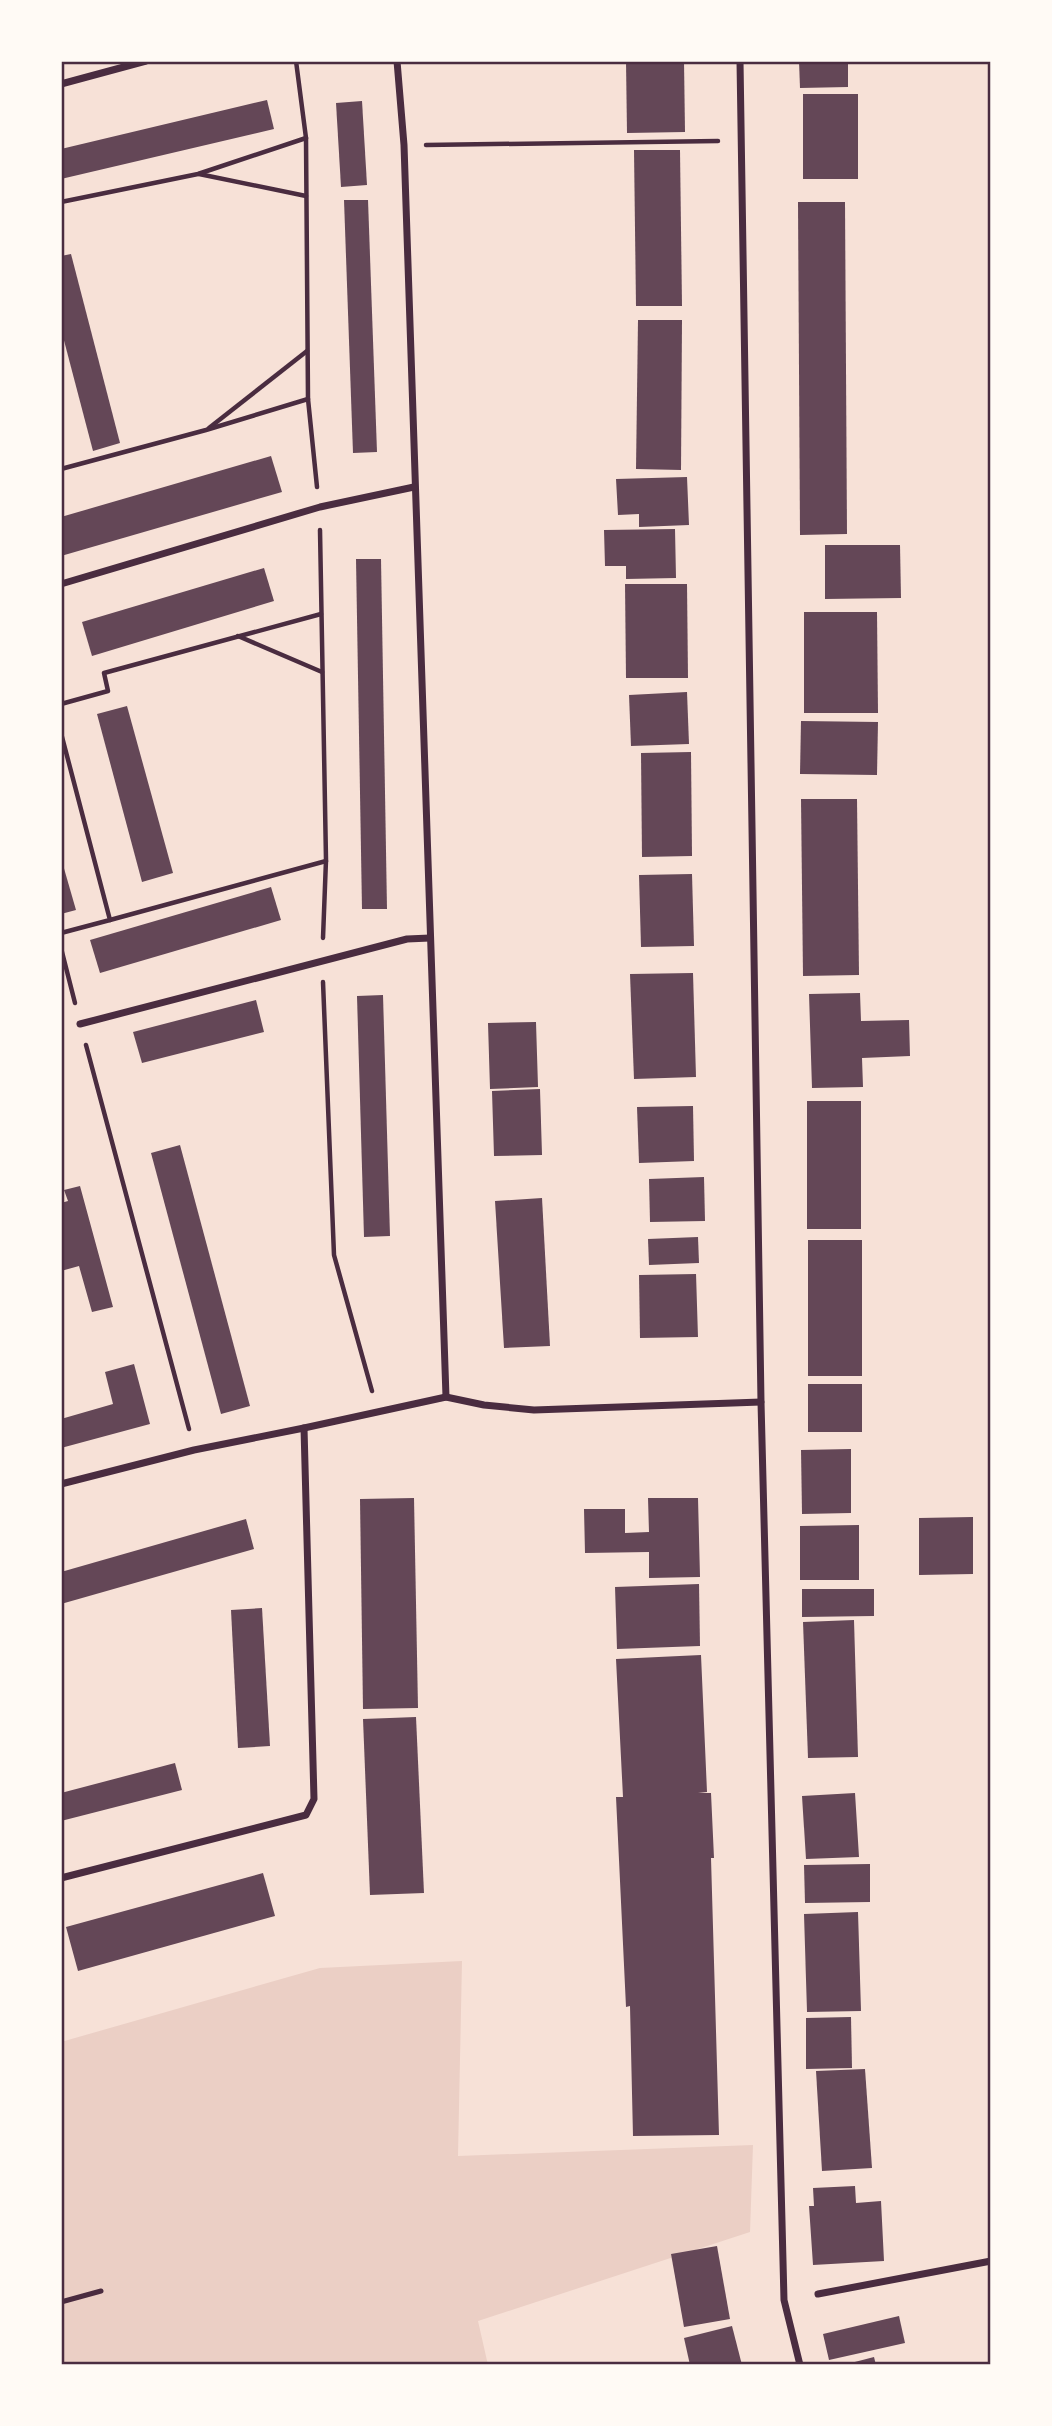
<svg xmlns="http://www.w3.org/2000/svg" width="1052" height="2426" font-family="'Work Sans',sans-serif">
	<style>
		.green { fill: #ebcfc5 }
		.building { fill: #644757 }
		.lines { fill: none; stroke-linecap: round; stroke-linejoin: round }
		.path { stroke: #4a2c40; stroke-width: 4.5 }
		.service { stroke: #4a2c40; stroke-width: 5 }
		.minor { stroke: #4a2c40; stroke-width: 7 }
		.neatline { fill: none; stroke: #4a2c40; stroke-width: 2.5 }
	</style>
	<rect width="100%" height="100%" fill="#f7e1d7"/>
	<polygon class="green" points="462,1961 458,2156 753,2145 750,2232 478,2321 488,2365 61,2365 61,2042 320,1968"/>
	<g class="building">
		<polygon points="626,61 684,61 685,132 627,133"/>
		<polygon points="799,61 848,61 848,87 800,88"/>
		<rect x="803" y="94" width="55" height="85"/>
		<polygon points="267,100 274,129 61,179 61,149"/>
		<polygon points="362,101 367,185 341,187 336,103"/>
		<polygon points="634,150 680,150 682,306 636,306"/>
		<polygon points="344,200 368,200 377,452 353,453"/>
		<polygon points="798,202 845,202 847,534 800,535"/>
		<polygon points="71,254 120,443 93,451 61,329 61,256"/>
		<polygon points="638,320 682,320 681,470 636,469"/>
		<polygon points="271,456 282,492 61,556 61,517"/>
		<polygon points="687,477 689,525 639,527 639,514 618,515 616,479"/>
		<polygon points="675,529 676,578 626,579 626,566 605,566 604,530"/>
		<polygon points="825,545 900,545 901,598 825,599"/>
		<polygon points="356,559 381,559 387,909 362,909"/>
		<polygon points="264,568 274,601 92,656 82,622"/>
		<polygon points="625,584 687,584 688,678 626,678"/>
		<polygon points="804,612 877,612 878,713 804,713"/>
		<polygon points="687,692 689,744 631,746 629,695"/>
		<polygon points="127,706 173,873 142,882 97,714"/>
		<polygon points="801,721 878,722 877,775 800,774"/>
		<polygon points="691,752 692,856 642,857 641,753"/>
		<polygon points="801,799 857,799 859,975 803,976"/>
		<polygon points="61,858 76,910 61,914"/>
		<polygon points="692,874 694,946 641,947 639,875"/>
		<polygon points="271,887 281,920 100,973 90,940"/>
		<polygon points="693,973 696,1077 634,1079 630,974"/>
		<polygon points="860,993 861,1021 909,1020 910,1056 862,1058 863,1087 812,1088 809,994"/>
		<polygon points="383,995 390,1236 364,1237 357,996"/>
		<polygon points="256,1000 264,1032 142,1063 133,1032"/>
		<polygon points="536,1022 538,1087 490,1089 488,1023"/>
		<polygon points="540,1089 542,1155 494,1156 492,1091"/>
		<rect x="807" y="1101" width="54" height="128"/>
		<polygon points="693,1106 694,1161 639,1163 637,1107"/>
		<polygon points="180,1145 250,1406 221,1414 151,1153"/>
		<polygon points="704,1177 705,1221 650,1222 649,1179"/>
		<polygon points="80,1186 113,1307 92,1312 79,1266 61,1271 61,1203 68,1201 64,1190"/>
		<polygon points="542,1198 550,1346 504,1348 495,1201"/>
		<polygon points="698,1237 699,1263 649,1265 648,1239"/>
		<rect x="808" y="1240" width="54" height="136"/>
		<polygon points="696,1274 698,1337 640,1338 639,1275"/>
		<polygon points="134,1364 150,1424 61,1448 61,1419 113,1404 105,1372"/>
		<rect x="808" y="1384" width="54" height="48"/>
		<polygon points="851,1449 851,1513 802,1514 801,1450"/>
		<polygon points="414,1498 418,1708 363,1709 360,1499"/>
		<polygon points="648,1498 698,1498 700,1577 649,1578 649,1552 585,1553 584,1509 625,1509 625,1533 649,1532"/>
		<polygon points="973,1517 973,1574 919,1575 919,1518"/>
		<polygon points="246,1519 254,1549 61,1604 61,1572"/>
		<polygon points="859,1525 859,1580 800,1580 800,1526"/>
		<polygon points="699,1584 700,1646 617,1649 615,1587"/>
		<polygon points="802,1589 874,1589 874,1616 802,1617"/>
		<polygon points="262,1608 270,1746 238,1748 231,1610"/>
		<polygon points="854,1620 858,1757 808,1758 803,1622"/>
		<polygon points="701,1655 707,1792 698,1793 711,1793 714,1858 711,1858 719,2135 633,2136 630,2006 626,2007 616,1797 623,1797 616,1659"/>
		<polygon points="416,1717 424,1893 370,1895 363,1719"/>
		<polygon points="175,1763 182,1790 61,1821 61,1793"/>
		<polygon points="855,1793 859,1857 806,1859 802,1796"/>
		<polygon points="870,1864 870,1902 805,1903 804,1865"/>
		<polygon points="263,1873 275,1916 78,1971 66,1927"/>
		<polygon points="858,1912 861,2011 807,2012 804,1914"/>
		<polygon points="851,2017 852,2068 806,2069 806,2018"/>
		<polygon points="865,2069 872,2168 822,2171 816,2071"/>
		<polygon points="855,2186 856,2203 881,2201 884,2261 813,2265 809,2206 814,2206 813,2188"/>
		<polygon points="717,2246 730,2319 684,2327 671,2254"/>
		<polygon points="899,2316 905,2343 829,2360 823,2334"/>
		<polygon points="732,2326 742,2365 690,2365 684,2338"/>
		<polygon points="874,2357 876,2365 847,2365 847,2364"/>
	</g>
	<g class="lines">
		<g class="path">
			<polyline points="296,61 306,138 308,399 317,487"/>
			<polyline points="426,145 718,141"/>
			<polyline points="199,174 306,196"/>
			<polyline points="61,202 198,174 306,138"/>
			<polyline points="209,428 307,351"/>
			<polyline points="61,469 206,430 308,399"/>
			<polyline points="320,530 326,860 323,938"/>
			<polyline points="238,636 322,672"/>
			<polyline points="61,704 108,691 104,673 321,614"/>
			<polyline points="61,733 110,920 61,933"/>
			<polyline points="110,920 326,861"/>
			<polyline points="61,948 75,1003"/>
			<polyline points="323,982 334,1255 372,1391"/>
			<polyline points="86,1045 189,1429"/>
		</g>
		<polyline class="service" points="61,2302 101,2291"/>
		<g class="minor">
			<polyline points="397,61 404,145 446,1397"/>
			<polyline points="740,61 761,1402 784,2300 800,2365"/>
			<polyline points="61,84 146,61"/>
			<polyline points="61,584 320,507 414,487"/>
			<polyline points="80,1024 407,939 430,938"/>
			<polyline points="61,1484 194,1450 304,1428 446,1397 484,1405 534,1410 761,1402"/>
			<polyline points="61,1878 306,1815 314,1799 304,1428"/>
			<polyline points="818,2294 991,2261"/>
		</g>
	</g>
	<rect width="1052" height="2426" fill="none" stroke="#fffaf5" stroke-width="126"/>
	<rect x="63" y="63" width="926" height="2300" class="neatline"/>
</svg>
